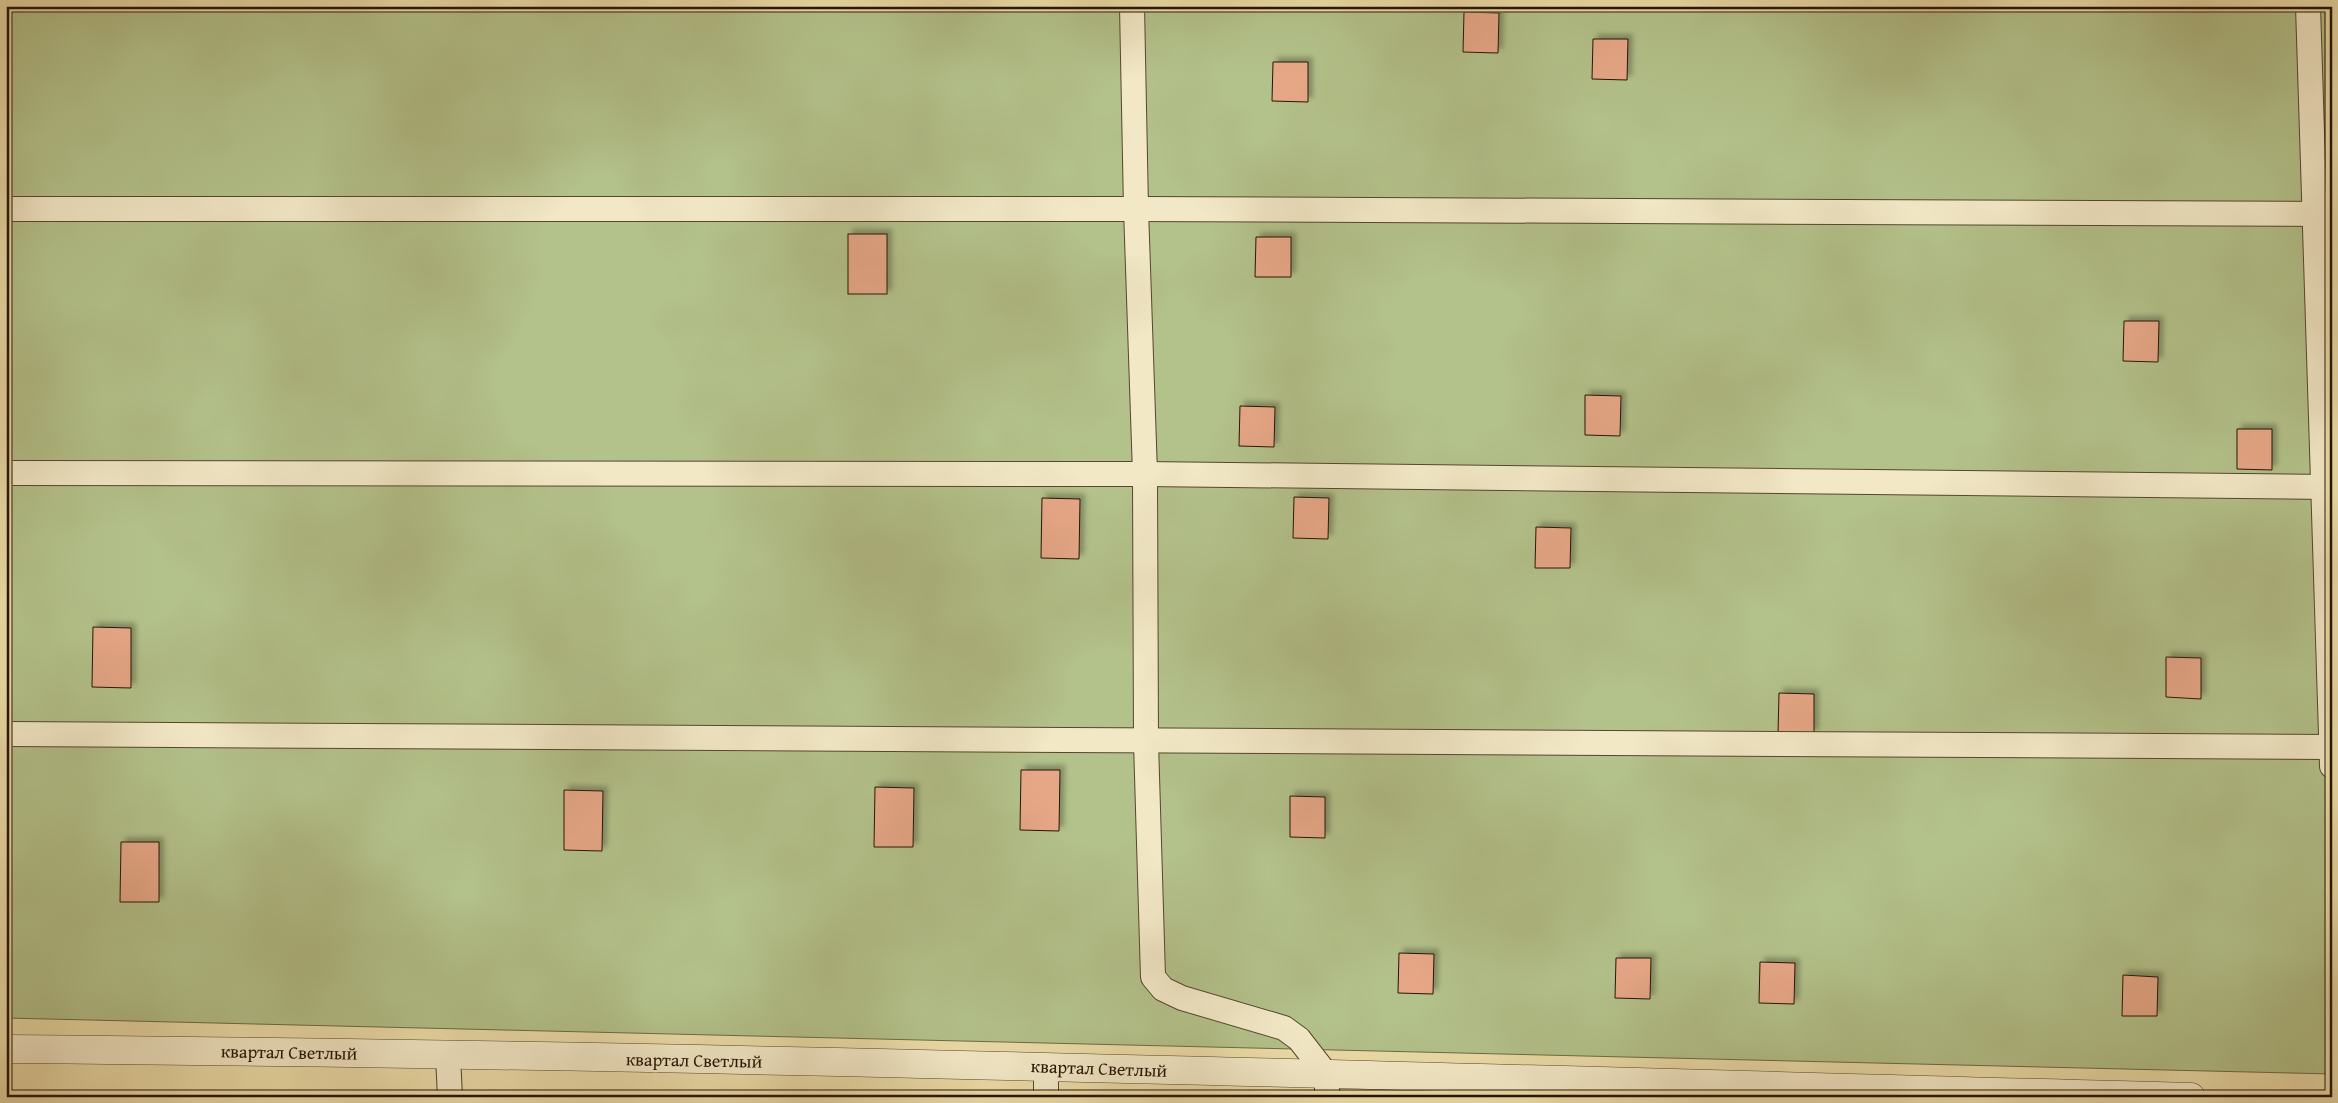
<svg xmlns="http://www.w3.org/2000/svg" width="2338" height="1103" font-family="'Gentium Book Plus',serif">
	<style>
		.green { fill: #b3c18a; stroke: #6c6a48 }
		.building { fill: #e6a787; stroke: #261405; filter: url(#shadow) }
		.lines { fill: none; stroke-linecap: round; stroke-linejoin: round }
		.lane-casing { stroke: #57462e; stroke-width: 26 }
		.street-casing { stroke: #57462e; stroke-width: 29 }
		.lane { stroke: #f2e8c6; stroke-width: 24 }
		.street { stroke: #f2e8c6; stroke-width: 28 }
		.labels { text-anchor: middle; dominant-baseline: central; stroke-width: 4.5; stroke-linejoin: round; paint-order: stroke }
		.street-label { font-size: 18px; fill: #261405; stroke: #f2e8c6 }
	</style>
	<defs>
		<filter id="shadow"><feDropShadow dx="4.5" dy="-4.5" stdDeviation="2.5" flood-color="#0004"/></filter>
	</defs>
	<rect width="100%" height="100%" fill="#ebdca8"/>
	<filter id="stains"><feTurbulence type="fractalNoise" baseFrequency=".004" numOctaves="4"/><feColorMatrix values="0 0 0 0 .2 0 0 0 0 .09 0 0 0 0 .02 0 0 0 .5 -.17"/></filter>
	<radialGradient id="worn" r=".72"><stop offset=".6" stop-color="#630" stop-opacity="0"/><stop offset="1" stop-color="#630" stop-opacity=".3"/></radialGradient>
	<polygon class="green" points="6,6 2332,6 2332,1074 6,1018"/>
	<g class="building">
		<polygon points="1464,12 1499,13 1498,53 1463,52"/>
		<polygon points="1593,39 1628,39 1627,80 1592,79"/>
		<polygon points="1273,62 1308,62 1308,102 1272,101"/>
		<rect x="848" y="234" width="39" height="60"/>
		<polygon points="1256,237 1291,237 1291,277 1255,277"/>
		<polygon points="2124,321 2159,321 2158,362 2123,361"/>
		<polygon points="1585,395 1621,396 1620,436 1585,435"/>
		<polygon points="1240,406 1275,407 1274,447 1239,446"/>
		<polygon points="2237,429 2272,429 2272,470 2237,469"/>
		<polygon points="1294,497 1329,498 1328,539 1293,538"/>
		<polygon points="1042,498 1080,499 1079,559 1041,558"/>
		<polygon points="1536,527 1571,528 1570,568 1535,568"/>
		<polygon points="93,627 131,628 131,688 92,687"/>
		<polygon points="2166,657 2201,658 2201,699 2166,697"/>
		<polygon points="1779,693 1814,694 1814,734 1778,734"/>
		<polygon points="1021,770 1060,770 1059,831 1020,830"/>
		<polygon points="875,787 914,788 913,847 874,847"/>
		<polygon points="564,790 603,791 602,851 564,850"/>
		<polygon points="1290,796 1325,797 1325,838 1290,837"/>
		<polygon points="121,842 159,842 159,902 120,902"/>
		<polygon points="1399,953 1434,954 1433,994 1398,993"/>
		<polygon points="1616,958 1651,958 1650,999 1615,998"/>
		<polygon points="1760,962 1795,963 1794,1004 1759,1003"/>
		<polygon points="2123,975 2158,977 2157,1016 2122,1016"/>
	</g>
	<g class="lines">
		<g class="lane-casing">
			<g id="lane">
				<polyline points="1132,6 1136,209 1145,474 1146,742 1153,977 1163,989 1182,998 1284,1028 1299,1039 1327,1075 1327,1097"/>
				<polyline points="2308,6 2332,766"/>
				<polyline points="6,209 1136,209 2332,214"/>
				<polyline points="6,473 1145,474 2332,487"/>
				<polyline points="6,734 2332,747"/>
				<polyline points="448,1056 450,1097"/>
				<polyline points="1046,1066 1046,1097"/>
			</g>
		</g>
		<g class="street-casing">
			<path id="street" d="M 6,1049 C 735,1055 1463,1078 2191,1097"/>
		</g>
		<use href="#lane" class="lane"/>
		<use href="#street" class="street"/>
	</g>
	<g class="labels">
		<g class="street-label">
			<text transform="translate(289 1052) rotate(1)">квартал Светлый</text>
			<text transform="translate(694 1060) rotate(1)">квартал Светлый</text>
			<text transform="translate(1099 1068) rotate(2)">квартал Светлый</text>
		</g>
	</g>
	<rect width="2338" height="1103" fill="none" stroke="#ebdca8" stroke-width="25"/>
	<rect x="8" y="8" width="2323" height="1088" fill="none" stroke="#261405" stroke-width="2.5"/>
	<rect x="12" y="12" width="2313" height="1078" fill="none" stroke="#261405"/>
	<rect width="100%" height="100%" filter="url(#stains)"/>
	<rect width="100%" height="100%" fill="url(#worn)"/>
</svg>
